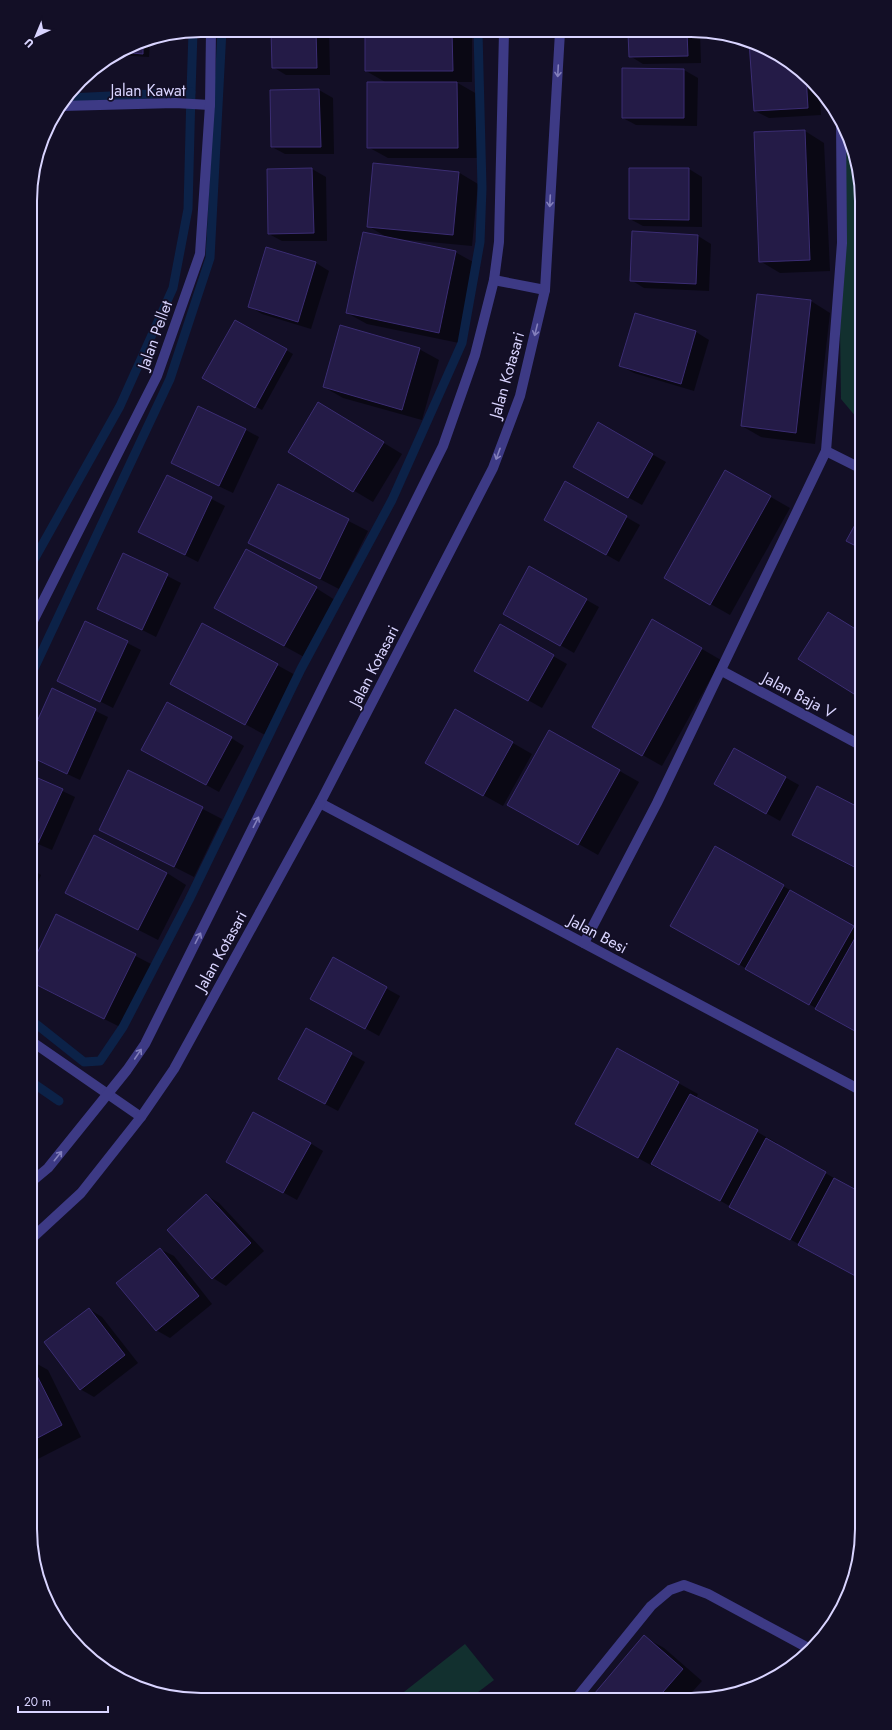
<svg xmlns="http://www.w3.org/2000/svg" width="892" height="1730" font-family="Jost,sans-serif">
	<style>
		.green { fill: #12302f }
		.shadow { fill: #0007 }
		.lines { fill: none; stroke-linecap: round; stroke-linejoin: round }
		.stream { stroke: #0c2248; stroke-width: 9 }
		.building { fill: #241b47; stroke: #3b2d73 }
		.street { stroke: #3d3a85; stroke-width: 10 }
		.oneway { stroke: #837fbc }
		.labels { text-anchor: middle; dominant-baseline: central; stroke-width: 3.5; stroke-linejoin: round; paint-order: stroke }
		.street-label { font-size: 16px; fill: #d9d4ff; stroke: #130f26 }
		.rim { fill: none; stroke: #d9d4ff; stroke-width: 2 }
	</style>
	<rect width="100%" height="100%" fill="#130f26"/>
	<g class="green">
		<polygon points="837,113 853,146 862,201 862,424 841,399"/>
		<polygon points="465,1644 494,1680 469,1699 395,1699"/>
	</g>
	<g class="shadow">
		<polygon points="272,30 329,31 330,75 286,75 273,67"/>
		<polygon points="366,31 472,32 472,82 456,82 477,94 477,158 388,158 368,147 387,83 366,71"/>
		<polygon points="629,33 700,33 701,63 643,64 630,56"/>
		<polygon points="150,40 149,57 116,55 136,43"/>
		<polygon points="751,42 767,47 804,72 820,90 821,115 769,118 755,111"/>
		<polygon points="623,69 684,70 698,78 697,126 636,125 623,118"/>
		<polygon points="319,90 333,98 334,154 285,154 272,147 271,91"/>
		<polygon points="805,131 824,143 830,271 780,273 760,261"/>
		<polygon points="312,169 326,177 327,241 282,241 269,234 268,170"/>
		<polygon points="689,169 702,177 702,227 643,226 630,219"/>
		<polygon points="458,172 478,184 472,246 398,239 398,240 455,252 475,263 459,343 367,324 347,313 388,238 368,226"/>
		<polygon points="633,232 698,236 711,244 709,291 644,288 631,280"/>
		<polygon points="316,263 329,271 311,329 262,314 249,306"/>
		<polygon points="811,301 830,313 815,444 761,437 742,426"/>
		<polygon points="635,314 696,332 709,340 694,391 634,373 621,366"/>
		<polygon points="235,321 293,354 262,410 204,378"/>
		<polygon points="419,349 439,360 422,420 343,398 324,387"/>
		<polygon points="338,415 402,454 373,502 289,452"/>
		<polygon points="598,424 666,462 642,505 574,467"/>
		<polygon points="246,430 259,437 233,493 185,470"/>
		<polygon points="725,471 790,508 730,615 665,578"/>
		<polygon points="167,476 225,506 198,562 140,532"/>
		<polygon points="566,483 640,525 619,562 545,520"/>
		<polygon points="278,485 368,531 339,589 250,543"/>
		<polygon points="124,554 181,583 156,637 99,608"/>
		<polygon points="530,568 599,607 574,653 505,613"/>
		<polygon points="316,588 335,600 304,657 235,619"/>
		<polygon points="653,621 721,660 662,766 593,727"/>
		<polygon points="86,622 141,650 113,708 58,680"/>
		<polygon points="500,626 567,664 542,708 475,670"/>
		<polygon points="277,665 297,676 265,735 190,694"/>
		<polygon points="52,690 108,717 80,780 31,757 31,738"/>
		<polygon points="455,710 532,754 503,806 426,763"/>
		<polygon points="549,731 639,782 598,855 508,804"/>
		<polygon points="231,738 244,746 219,792 156,757"/>
		<polygon points="735,749 799,785 780,821 715,784"/>
		<polygon points="129,771 222,819 194,877 100,829"/>
		<polygon points="31,776 75,797 52,850 31,841"/>
		<polygon points="862,810 862,872 793,835"/>
		<polygon points="716,847 862,932 862,1034 671,926"/>
		<polygon points="31,869 41,875 31,899"/>
		<polygon points="167,873 186,885 158,940 67,893"/>
		<polygon points="56,915 155,966 124,1029 31,982 31,968"/>
		<polygon points="333,959 400,996 379,1036 325,1006"/>
		<polygon points="307,1030 365,1062 338,1111 293,1087"/>
		<polygon points="617,1049 698,1094 696,1098 777,1143 776,1145 862,1194 862,1279 659,1167 658,1169 596,1135"/>
		<polygon points="310,1143 323,1151 297,1200 241,1169"/>
		<polygon points="206,1195 219,1203 264,1251 226,1286 213,1278"/>
		<polygon points="160,1249 174,1256 212,1304 170,1338 156,1330"/>
		<polygon points="89,1309 102,1317 138,1363 94,1397 80,1389"/>
		<polygon points="30,1360 48,1370 81,1437 30,1463"/>
		<polygon points="644,1637 664,1648 702,1681 685,1700 590,1700"/>
	</g>
	<g class="lines">
		<g class="stream">
			<polyline points="69,98 191,92 193,32"/>
			<polyline points="31,565 120,406 173,288 188,209 191,92"/>
			<polyline points="31,675 170,379 210,258 222,30"/>
			<polyline points="31,1020 84,1062 100,1061 123,1027 189,900 301,669 392,500 462,343 480,242 482,188 478,32"/>
			<polyline points="30,1081 59,1101"/>
		</g>
	</g>
	<g class="building">
		<polygon points="271,30 316,31 317,68 272,68"/>
		<polygon points="365,31 452,32 453,71 365,71"/>
		<polygon points="628,33 687,33 688,56 629,57"/>
		<polygon points="143,41 143,54 120,52 136,43"/>
		<polygon points="749,42 767,47 804,72 806,75 808,108 754,111"/>
		<polygon points="622,68 684,69 684,118 622,118"/>
		<polygon points="367,82 457,82 458,148 367,148"/>
		<polygon points="319,89 321,147 271,147 270,90"/>
		<polygon points="805,130 810,260 759,262 754,132"/>
		<polygon points="373,163 459,172 453,235 367,227"/>
		<polygon points="312,168 314,233 268,234 267,169"/>
		<polygon points="629,168 689,168 689,220 629,219"/>
		<polygon points="632,231 698,235 696,284 630,281"/>
		<polygon points="363,232 456,251 439,333 346,313"/>
		<polygon points="266,247 316,262 298,322 248,307"/>
		<polygon points="757,294 811,300 796,433 741,426"/>
		<polygon points="635,313 696,331 681,384 619,366"/>
		<polygon points="235,320 287,349 255,408 202,378"/>
		<polygon points="340,325 420,348 402,410 323,387"/>
		<polygon points="318,402 384,442 353,492 288,452"/>
		<polygon points="198,406 246,429 219,486 171,463"/>
		<polygon points="598,422 653,454 628,498 573,467"/>
		<polygon points="725,470 771,496 710,605 664,578"/>
		<polygon points="167,475 212,497 185,555 138,532"/>
		<polygon points="565,481 627,516 606,555 544,520"/>
		<polygon points="278,484 349,519 320,579 248,543"/>
		<polygon points="862,512 862,549 846,541"/>
		<polygon points="246,549 317,587 284,646 214,608"/>
		<polygon points="123,553 168,574 142,630 97,609"/>
		<polygon points="529,566 587,599 560,646 503,614"/>
		<polygon points="828,612 862,633 862,699 798,659"/>
		<polygon points="652,619 702,648 642,756 592,727"/>
		<polygon points="85,621 128,641 100,702 57,681"/>
		<polygon points="202,623 278,664 245,725 170,684"/>
		<polygon points="500,624 554,655 528,701 474,671"/>
		<polygon points="52,688 96,709 67,774 31,757 31,735"/>
		<polygon points="167,702 232,737 206,785 141,750"/>
		<polygon points="455,709 513,742 483,796 425,763"/>
		<polygon points="549,730 620,770 578,845 507,805"/>
		<polygon points="734,748 786,777 766,814 714,784"/>
		<polygon points="128,770 203,807 174,867 99,830"/>
		<polygon points="31,775 63,789 38,843 31,840"/>
		<polygon points="817,786 862,809 862,871 792,835"/>
		<polygon points="94,835 167,873 138,930 65,893"/>
		<polygon points="715,846 784,885 739,965 670,926"/>
		<polygon points="790,890 854,926 809,1005 745,969"/>
		<polygon points="56,914 136,954 104,1019 31,982 31,966"/>
		<polygon points="859,931 862,932 862,1035 815,1009"/>
		<polygon points="333,957 387,987 365,1029 310,999"/>
		<polygon points="306,1028 352,1053 325,1104 278,1079"/>
		<polygon points="617,1048 679,1082 638,1158 575,1124"/>
		<polygon points="690,1094 758,1130 720,1201 651,1164"/>
		<polygon points="253,1112 311,1143 283,1193 226,1162"/>
		<polygon points="766,1138 826,1172 790,1240 729,1207"/>
		<polygon points="834,1178 862,1193 861,1279 798,1245"/>
		<polygon points="206,1194 251,1243 212,1279 167,1230"/>
		<polygon points="160,1248 199,1296 156,1331 116,1283"/>
		<polygon points="89,1308 125,1355 80,1390 44,1342"/>
		<polygon points="30,1362 62,1425 30,1442"/>
		<polygon points="644,1635 683,1669 656,1700 589,1700"/>
	</g>
	<g class="lines">
		<g class="street">
			<polyline points="62,106 175,103 210,105"/>
			<polyline points="494,280 545,290"/>
			<polyline points="826,451 862,469"/>
			<polyline points="31,625 157,376 200,254 210,105 211,30"/>
			<polyline points="722,671 862,746"/>
			<polyline points="320,803 862,1091"/>
			<polyline points="584,943 657,803 826,451 842,243 841,122"/>
			<polyline points="31,1041 141,1117"/>
			<polyline points="30,1183 48,1168 127,1070 145,1044 443,446 475,355 494,280 499,242 504,32"/>
			<polyline points="30,1240 81,1193 141,1117 174,1069 320,803 493,468 520,396 545,290 560,32"/>
			<polyline points="575,1700 651,1606 670,1590 684,1585 708,1594 810,1649"/>
		</g>
	</g>
	<defs><path id="oneway-shaft" d="M-6 0H5M1.5-3L5.5 0L1.5 3" fill="none" stroke-width="1.6" stroke-linecap="round" stroke-linejoin="round"/></defs>
	<g class="oneway">
		<use href="#oneway-shaft" transform="translate(558 71) rotate(93)"/>
		<use href="#oneway-shaft" transform="translate(550 201) rotate(93)"/>
		<use href="#oneway-shaft" transform="translate(536 330) rotate(104)"/>
		<use href="#oneway-shaft" transform="translate(498 454) rotate(110)"/>
		<use href="#oneway-shaft" transform="translate(256 822) rotate(-63)"/>
		<use href="#oneway-shaft" transform="translate(198 938) rotate(-63)"/>
		<use href="#oneway-shaft" transform="translate(138 1054) rotate(-56)"/>
		<use href="#oneway-shaft" transform="translate(58 1156) rotate(-51)"/>
	</g>
	<g class="labels">
		<g class="street-label">
			<text x="148" y="90">Jalan Kawat</text>
			<text transform="translate(155 335) rotate(-70)">Jalan Pellet</text>
			<text transform="translate(507 375) rotate(-74)">Jalan Kotasari</text>
			<text transform="translate(374 666) rotate(-63)">Jalan Kotasari</text>
			<text transform="translate(799 695) rotate(28)">Jalan Baja V</text>
			<text transform="translate(598 934) rotate(28)">Jalan Besi</text>
			<text transform="translate(221 951) rotate(-61)">Jalan Kotasari</text>
		</g>
	</g>
	<path d="M0 0H892V1730H0ZM201 37H691A164 164 0 0 1 855 201V1529A164 164 0 0 1 691 1693H201A164 164 0 0 1 37 1529V201A164 164 0 0 1 201 37Z" fill="#130f26" fill-rule="evenodd"/>
	<path class="rim" d="M201 37H691A164 164 0 0 1 855 201V1529A164 164 0 0 1 691 1693H201A164 164 0 0 1 37 1529V201A164 164 0 0 1 201 37Z"/>
	<g transform="translate(36 36) rotate(224)" stroke="#130f26" stroke-width="3" paint-order="stroke">
	<path d="M0-3L7 15L0 10L-7 15Z" fill="#d9d4ff"/>
	<text y="-6" font-size="11" font-weight="bold" text-anchor="middle" fill="#d9d4ff">U</text>
	</g>
	<path d="M18 1706v6h90v-6" fill="none" stroke="#d9d4ff" stroke-width="2"/>
	<text x="24" y="1706" font-size="12" fill="#d9d4ff" stroke="#130f26" stroke-width="3" paint-order="stroke">20 m</text>
</svg>
